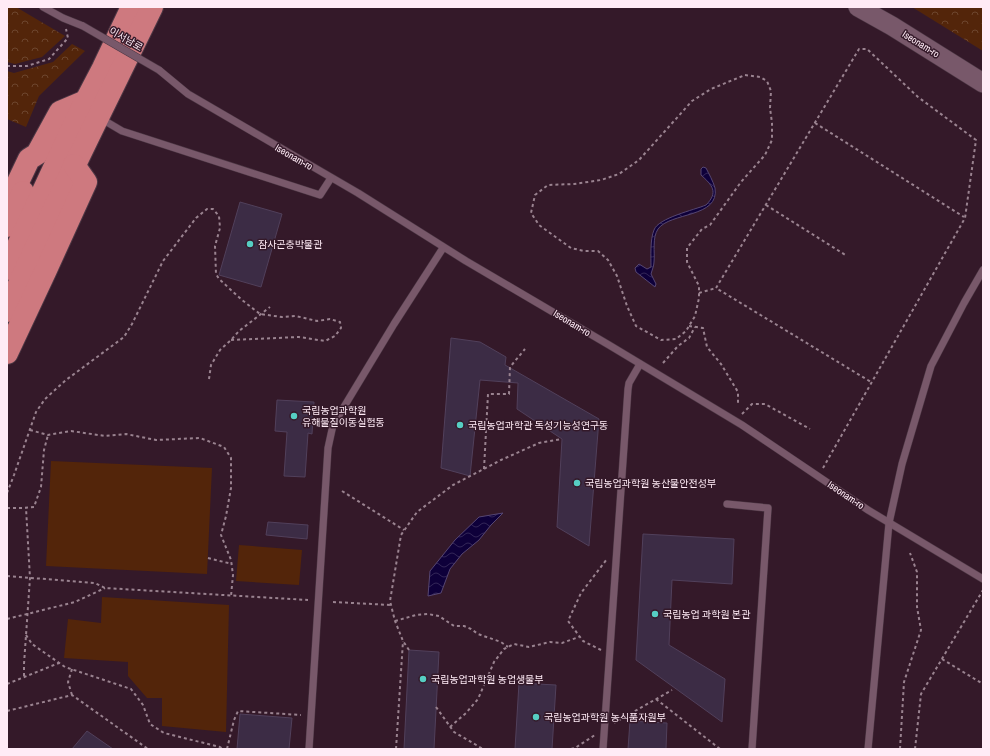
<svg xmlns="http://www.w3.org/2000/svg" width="990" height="756" font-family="'Archivo Narrow','Noto Sans KR',sans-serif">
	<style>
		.forest { fill: url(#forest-crowns) }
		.park { fill: #53250a }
		.water { fill: url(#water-waves); stroke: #564672 }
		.building { fill: #3c2c45; stroke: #51405b }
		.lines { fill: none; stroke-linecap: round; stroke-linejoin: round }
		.service-casing { stroke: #4c3744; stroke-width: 8 }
		.secondary-casing { stroke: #4c3744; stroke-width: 20 }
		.motorway-casing { stroke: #4c3744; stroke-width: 24 }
		.path { stroke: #9a8390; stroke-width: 2; stroke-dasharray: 3 3; stroke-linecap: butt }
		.service { stroke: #78586a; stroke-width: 7 }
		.secondary { stroke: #78586a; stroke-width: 19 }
		.motorway { stroke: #ce797f; stroke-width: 22 }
		.service-bridge-casing { stroke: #4c3744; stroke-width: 8; stroke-linecap: butt }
		.service-bridge { stroke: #78586a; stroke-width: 7 }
		.poi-dot { fill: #56cec3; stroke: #341929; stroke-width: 1.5 }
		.labels { text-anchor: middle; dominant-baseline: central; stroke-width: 3; stroke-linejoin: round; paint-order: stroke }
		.street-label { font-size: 10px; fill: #ffebf6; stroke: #341929 }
		.poi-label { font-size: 10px; fill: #ffebf6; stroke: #341929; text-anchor: start }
	</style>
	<defs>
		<pattern id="forest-crowns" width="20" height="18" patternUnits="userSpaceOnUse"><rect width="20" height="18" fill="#53250a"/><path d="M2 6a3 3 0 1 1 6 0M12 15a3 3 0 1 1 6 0" fill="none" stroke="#6d452e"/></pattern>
		<pattern id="water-waves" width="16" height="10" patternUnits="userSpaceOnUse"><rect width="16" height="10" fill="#0e003a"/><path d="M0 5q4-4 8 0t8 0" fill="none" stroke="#322557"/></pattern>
	</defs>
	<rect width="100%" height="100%" fill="#341929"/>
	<g class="forest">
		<polygon points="7,7 16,7 65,36 42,57 15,64 7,62"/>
		<polygon points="912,7 983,7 983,51"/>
		<polygon points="72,44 85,51 39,96 26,127 7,119 7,71 14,73 53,62"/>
	</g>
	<g class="park">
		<polygon points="51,461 212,468 207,574 46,566"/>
		<polygon points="239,545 302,550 299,585 236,581"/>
		<polygon points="102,597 229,605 226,732 162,726 162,698 147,698 128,676 128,662 64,658 68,619 101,623"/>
	</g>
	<g class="water">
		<path d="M 703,167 L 706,168 C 709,174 713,181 715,188 C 720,218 670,212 658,229 C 652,238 655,252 654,262 C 654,266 652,270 651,274 L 656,284 L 655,287 L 636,272 L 635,268 L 639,264 L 647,269 L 651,267 C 651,257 650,239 654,230 C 658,218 694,210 706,205 C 719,192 712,185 701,175 L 701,169 Z"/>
		<polygon points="503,513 491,525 479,540 462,554 450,569 441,593 428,596 430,571 455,540 479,517"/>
	</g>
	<g class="building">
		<polygon points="240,202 282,214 261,287 219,275"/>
		<polygon points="451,338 480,342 506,357 505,365 599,419 589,546 557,527 562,439 517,409 518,383 480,380 470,476 441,468"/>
		<polygon points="277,400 314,402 312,434 308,433 305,477 284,476 287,432 275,431"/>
		<polygon points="268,522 308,525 307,539 266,535"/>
		<polygon points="643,534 734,539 732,584 672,580 669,645 725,679 722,722 636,660"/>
		<polygon points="409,650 439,652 434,749 404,749"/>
		<polygon points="519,683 556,685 552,749 515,749"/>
		<polygon points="240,714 292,718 289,749 237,749"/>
		<polygon points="630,721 667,723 666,749 628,749"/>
		<polygon points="87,731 113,749 72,749"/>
	</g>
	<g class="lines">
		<g class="service-casing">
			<g id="service">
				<polyline points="43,7 63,18 83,26"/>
				<polyline points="159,70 188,94 358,193 466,261 609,345 742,425 868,510 983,579"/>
				<polyline points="100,118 122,131 320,195 331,178"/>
				<polyline points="727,504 768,508 752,749"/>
				<polyline points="309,749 328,448 333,425 394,324 443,248"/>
				<polyline points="603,749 628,389 629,383 640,364"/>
				<polyline points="868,749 889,523 902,464 931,366 964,303 983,270"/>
			</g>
		</g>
		<g class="secondary-casing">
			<polyline id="secondary" points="858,7 892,26 983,83"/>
		</g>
		<g class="motorway-casing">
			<g id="motorway">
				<polyline points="7,205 29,159 37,154 60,112 86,101"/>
				<polyline points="7,226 23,192"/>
				<polyline points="7,269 80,112 103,68 132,7"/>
				<path d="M 7,311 C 52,208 103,108 152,7"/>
				<polyline points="7,353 45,272 86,182 74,165"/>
			</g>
		</g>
		<g class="path">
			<polyline points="7,66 27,66 49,59 68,38 66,29"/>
			<polygon points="745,75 760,77 767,81 771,91 770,108 772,123 772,140 765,155 741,182 710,225 702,229 687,248 687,262 699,286 699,298 695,316 686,331 676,339 661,340 636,326 627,306 617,276 608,260 598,251 584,251 571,248 539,225 531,213 535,195 548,185 574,184 601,180 619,174 639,160 692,101 711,89"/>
			<polyline points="815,123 964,217"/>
			<polyline points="766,205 847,256"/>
			<polyline points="699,293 716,288"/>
			<polyline points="689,326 703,328 707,347 721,364 738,392 738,404"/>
			<polyline points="663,363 678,346 689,338 695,327"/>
			<polyline points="209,379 211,365 220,350 231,340 239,331 270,307"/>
			<polyline points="742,414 752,404 765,404 810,429"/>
			<polyline points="30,430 48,435 71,431 105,436 126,434 156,440 200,438 224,447 231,458 231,488 226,516 221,535 231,560 233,575 231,596"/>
			<polyline points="823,468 965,218 976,140 918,97 867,49 859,49 716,288 871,382"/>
			<polyline points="484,469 488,394 509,394 510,367 525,349"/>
			<polyline points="342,491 404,530"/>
			<polyline points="7,493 14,475 36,412 45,399 66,380 124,337 132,324 163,261 196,218 207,209 213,209 219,216 220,228 215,246 216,274 219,279 242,300 260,314 282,317 296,316 317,321 330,319 340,322 341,328 335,336 325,341 299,337 231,340"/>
			<polyline points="7,508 22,508 34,507 41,487 44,450 48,435"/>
			<polyline points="208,558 232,564"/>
			<polyline points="7,576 95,583 105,588 308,600"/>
			<polyline points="333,602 391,605"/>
			<polyline points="7,619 75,602 105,588"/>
			<polyline points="395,621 416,615 428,614 439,616 454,626 464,626 471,629 478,634 501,642 508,647"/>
			<polyline points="26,635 32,644 65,667 131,689 143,705 150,724 164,733 220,747 223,749"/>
			<polyline points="409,650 403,641 395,621 390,601 401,535 417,512 453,485 501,460 539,443 562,439"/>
			<polyline points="601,650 583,641 568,621 581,593 607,559"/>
			<polyline points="942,659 983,684"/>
			<polyline points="72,669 68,682 72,695"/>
			<polyline points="24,676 24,664 30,578 26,508"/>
			<polyline points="7,684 59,663"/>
			<polyline points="656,699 720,749"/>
			<polyline points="436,707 454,732 483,749"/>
			<polyline points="7,711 72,695 148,749"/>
			<polyline points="614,723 672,690"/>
			<polyline points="450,727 466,713 478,699 494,662 504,649 514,644 529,647 550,642 562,643 579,637"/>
			<polyline points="227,749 234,720 238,711 301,715"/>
			<polyline points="396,749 403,641"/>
			<polyline points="571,749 575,748 595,735"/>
			<polyline points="900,749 904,682 921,630 917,607 917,572 910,553"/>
			<polyline points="915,749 921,694 983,590"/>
		</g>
		<use href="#service" class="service"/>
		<use href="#secondary" class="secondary"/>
		<use href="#motorway" class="motorway"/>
		<g class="service-bridge-casing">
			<polyline id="service-bridge" points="83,26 159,70"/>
		</g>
		<use href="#service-bridge" class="service-bridge"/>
	</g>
	<g class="poi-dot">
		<circle cx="250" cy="244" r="4"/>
		<circle cx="294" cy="416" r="4"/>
		<circle cx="460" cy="425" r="4"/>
		<circle cx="577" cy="483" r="4"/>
		<circle cx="655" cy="614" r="4"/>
		<circle cx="423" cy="679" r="4"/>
		<circle cx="536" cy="717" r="4"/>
	</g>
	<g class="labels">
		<g class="street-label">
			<text transform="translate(126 39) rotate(30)">이서남로</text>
			<text transform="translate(921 44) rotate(32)">Iseonam-ro</text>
			<text transform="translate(294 157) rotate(30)">Iseonam-ro</text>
			<text transform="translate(572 323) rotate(31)">Iseonam-ro</text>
			<text transform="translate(846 495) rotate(34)">Iseonam-ro</text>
		</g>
		<g class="poi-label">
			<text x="258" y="244">잠사곤충박물관</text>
			<text x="302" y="410">국립농업과학원<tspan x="302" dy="12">유해물질이동실험동</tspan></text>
			<text x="468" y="425">국립농업과학관 독성기능성연구동</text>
			<text x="585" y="483">국립농업과학원 농산물안전성부</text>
			<text x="663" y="614">국립농업 과학원 본관</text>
			<text x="431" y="679">국립농업과학원 농업생물부</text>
			<text x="544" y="717">국립농업과학원 농식품자원부</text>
		</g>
	</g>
	<rect width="990" height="756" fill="none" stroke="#ffebf6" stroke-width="16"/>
</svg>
